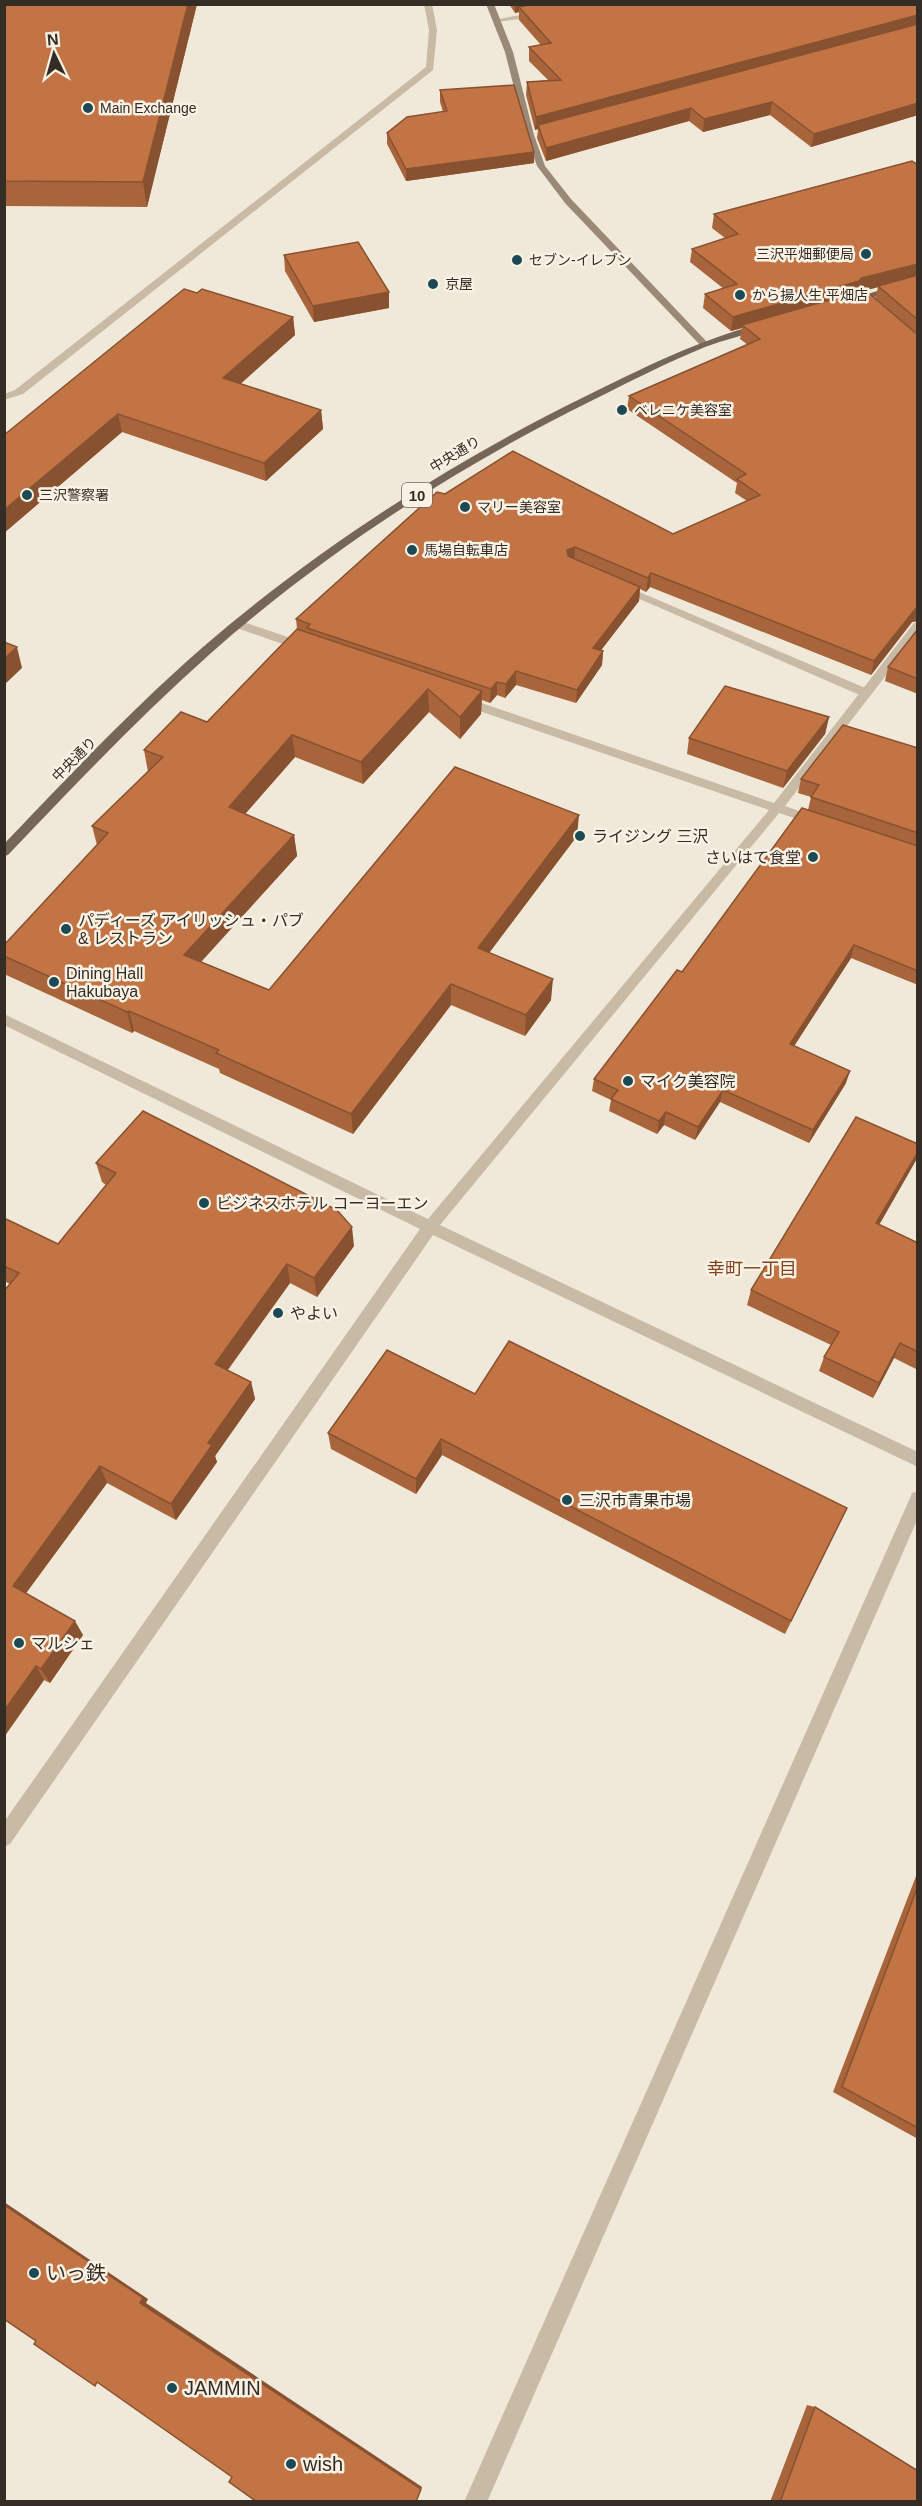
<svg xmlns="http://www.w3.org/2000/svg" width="922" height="2506" font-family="Helvetica,'Noto Sans JP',sans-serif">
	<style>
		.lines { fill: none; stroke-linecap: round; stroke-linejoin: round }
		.lane { fill: #c8baa5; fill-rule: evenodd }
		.street { fill: #c8baa5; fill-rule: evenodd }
		.secondary { fill: #9b8977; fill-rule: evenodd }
		.primary { fill: #766658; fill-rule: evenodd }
		.wall { fill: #a8643a; fill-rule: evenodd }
		.shaded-wall { fill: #885130 }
		.building { fill: #c37444; stroke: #885130; stroke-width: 1.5 }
		.poi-dot { fill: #1d4954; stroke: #f8f2e5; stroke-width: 2 }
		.labels { text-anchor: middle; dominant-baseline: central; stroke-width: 5; stroke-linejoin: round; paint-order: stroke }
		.far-poi-label { font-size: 14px; fill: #342d26; stroke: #f8f2e5; text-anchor: start }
		.far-street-label { font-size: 14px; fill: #342d26; stroke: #f8f2e5 }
		.shield { fill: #f8f2e5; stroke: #6f685f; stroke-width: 1.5 }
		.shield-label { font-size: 15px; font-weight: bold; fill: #342d26 }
		.poi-label { font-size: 16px; fill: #342d26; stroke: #f8f2e5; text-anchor: start }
		.neighbourhood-label { font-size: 18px; fill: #814522; stroke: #f8f2e5 }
		.near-poi-label { font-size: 20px; fill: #342d26; stroke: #f8f2e5; text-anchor: start }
	</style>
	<rect width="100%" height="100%" fill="#f0e9d9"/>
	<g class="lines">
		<g class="lane">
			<polygon points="424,4 432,4 437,30 433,70 23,394 4,400 4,394 15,390 426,67 429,30"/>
			<polygon points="623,585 870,690 872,693 870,696 862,696 619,590 617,588"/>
		</g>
		<g class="street">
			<polygon points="538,12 541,12 541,16 497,22 493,20"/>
			<polygon points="238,620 308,644 310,647 308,650 300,650 234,627 234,621"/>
			<polygon points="914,623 918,623 918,634 785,806 819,818 821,821 819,824 815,825 779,813 440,1225 918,1452 918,1467 433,1235 10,1844 4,1847 4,1822 420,1229 4,1025 4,1014 428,1219 769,810 459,704 459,698 467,698 774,803"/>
			<polygon points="918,1491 918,1518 487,2502 464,2502 910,1498 912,1493"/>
		</g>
		<polygon class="secondary" points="486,4 494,4 513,52 534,135 545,166 571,199 707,342 707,346 701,346 565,203 537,166 526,135 505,52"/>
		<g class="primary">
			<polygon points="918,279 918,285 852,303 847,300"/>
			<path d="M 760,324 L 763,325 L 763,329 C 744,335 724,340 705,347 C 666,363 629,382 591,401 C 455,468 324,553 210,654 C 139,717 74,786 8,855 L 4,856 L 4,844 C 69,776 133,708 203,647 C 318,548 448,464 584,397 C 641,369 698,340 760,324 Z"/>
		</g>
	</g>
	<g class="wall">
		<polygon points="4,4 197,4 147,207 4,206"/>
		<polygon points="509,4 918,4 918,115 811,147 770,115 703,132 689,121 546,161 537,138 538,129 535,130 526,95 527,82 548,80 529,61 529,47 541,45 519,20 519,12 515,13"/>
		<polygon points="440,90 534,163 406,181 387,144 387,133 443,112 440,102"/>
		<path d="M 918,165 L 918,621 L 912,622 L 871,675 L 650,587 L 646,592 L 640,589 L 639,601 L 601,650 L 603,651 L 602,665 L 576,703 L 516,685 L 505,698 L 497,695 L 490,703 L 482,700 L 481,714 L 460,739 L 429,712 L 363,784 L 295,757 L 245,814 L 294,835 L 297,856 L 201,962 L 269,990 L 577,836 L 489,953 L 551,1000 L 525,1036 L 451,1005 L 353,1134 L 220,1073 L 219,1069 L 134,1031 L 132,1033 L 4,974 L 4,945 L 97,845 L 92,826 L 148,772 L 144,750 L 207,722 L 297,629 L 296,619 L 445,494 L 673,534 L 747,501 L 735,493 L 737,483 L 627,409 L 629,396 L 748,345 L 740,339 L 742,328 L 731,331 L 703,308 L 705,294 L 724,289 L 690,262 L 692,249 L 725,238 L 712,228 L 714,214 ZM 878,287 L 875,299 L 865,290 L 871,289 Z"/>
		<polygon points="284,255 389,292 389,308 314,322 285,271"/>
		<polygon points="197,293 293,317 295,335 240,384 321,410 323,429 266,481 122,432 4,533"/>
		<polygon points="918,629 918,694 885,681 888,667"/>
		<polygon points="829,717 825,734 783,788 687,754 689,738"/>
		<polygon points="918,748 918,985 851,958 794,1046 846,1083 809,1143 720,1102 695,1140 664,1125 657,1134 609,1111 611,1100 592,1091 594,1079 682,972 808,810 811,797 798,793 801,779"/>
		<polygon points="918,1144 918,1155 915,1162 879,1225 918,1243 918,1370 894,1358 873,1398 819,1371 824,1357 831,1345 747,1305 751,1290"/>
		<polygon points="96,1163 354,1246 317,1297 290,1283 228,1370 251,1382 255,1399 215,1456 217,1462 176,1520 107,1483 26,1593 83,1635 50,1683 44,1680 4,1737 4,1291 10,1284 4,1281 4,1218 58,1244 106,1185 102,1182"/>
		<polygon points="475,1394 847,1508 785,1634 442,1455 416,1494 331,1449 328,1433"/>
		<polygon points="918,1871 918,2139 833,2092"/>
		<polygon points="807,2405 815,2407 918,2502 770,2502"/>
	</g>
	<g class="shaded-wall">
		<polygon points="188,4 197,4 147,207 143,182"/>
		<polygon points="515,4 557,4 519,7 519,12 515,13"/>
		<polygon points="918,15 917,27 538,125 538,129 535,130 536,117"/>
		<polygon points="772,102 770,115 703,132 704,119"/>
		<polygon points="918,103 918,115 811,147 814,134"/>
		<polygon points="691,108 689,121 546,161 546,148"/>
		<polygon points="534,152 534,163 406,181 406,169"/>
		<polygon points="918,264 917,277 859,292 742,325 742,328 731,331 733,317 862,278"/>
		<polygon points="389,292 389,308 314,322 313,306"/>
		<polygon points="293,317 295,335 226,397 223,378"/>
		<polygon points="321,410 323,429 266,481 264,463"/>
		<polygon points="118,414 122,432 4,533 4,510"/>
		<polygon points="575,547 574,561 566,564 567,550"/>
		<polygon points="651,573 650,587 646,592 648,578"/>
		<polygon points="640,587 639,601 592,662 593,648"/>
		<polygon points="916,608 918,608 918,621 912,622 871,675 874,661"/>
		<polygon points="17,647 22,668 4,685 4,659"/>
		<polygon points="603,651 602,665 576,703 577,690"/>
		<polygon points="516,671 516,685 505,698 506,684"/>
		<polygon points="497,682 497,695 490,703 491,689"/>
		<polygon points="428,689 429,712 363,784 361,762"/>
		<polygon points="482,691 481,714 460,739 460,717"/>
		<polygon points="829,717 825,734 783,788 787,771"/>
		<polygon points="292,735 295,757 232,829 229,807"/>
		<polygon points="579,815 577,836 477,969 478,948"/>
		<polygon points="294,835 297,856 188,976 184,955"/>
		<polygon points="854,945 851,958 787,1057 790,1044"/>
		<polygon points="553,979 551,1000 525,1036 526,1015"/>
		<polygon points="451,984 451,1005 353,1134 351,1114"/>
		<polygon points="129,1011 134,1031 132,1033 127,1012"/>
		<polygon points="850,1071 846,1083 809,1143 813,1130"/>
		<polygon points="723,1090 720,1102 695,1140 698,1127"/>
		<polygon points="666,1112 664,1125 657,1134 659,1121"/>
		<polygon points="918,1152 918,1155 915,1162 871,1239 876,1223"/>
		<polygon points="352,1227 354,1246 317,1297 314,1278"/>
		<polygon points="287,1264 290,1283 219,1381 215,1364"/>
		<polygon points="900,1343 894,1358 873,1398 879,1383"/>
		<polygon points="251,1382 255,1399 215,1456 217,1462 176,1520 171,1504 208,1443"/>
		<polygon points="441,1439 442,1455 416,1494 416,1479"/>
		<polygon points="100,1466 107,1483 21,1600 13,1586"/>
		<polygon points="75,1621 83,1635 50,1683 41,1669"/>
		<polygon points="36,1666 44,1680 4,1737 4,1711"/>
		<polygon points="4,2202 148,2299 146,2303 422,2487 421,2489 140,2303 4,2205"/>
	</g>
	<g class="building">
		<polygon points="4,4 188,4 143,182 4,181"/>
		<polygon points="533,4 918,4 918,15 536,117 527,82 561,80 529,47 551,43 519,7"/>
		<polygon points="918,24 918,103 814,134 772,102 704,119 691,108 546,148 538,125"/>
		<polygon points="514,85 534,152 406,169 387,133 407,117 447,111 440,90"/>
		<polygon points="912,161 918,165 918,264 862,278 859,281 733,317 705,294 737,284 692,249 738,234 714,214"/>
		<polygon points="358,242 389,292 313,306 284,255"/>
		<polygon points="918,275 918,320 878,286"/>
		<polygon points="184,289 197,293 202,289 293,317 223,378 321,410 264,463 118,414 4,510 4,435"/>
		<polygon points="865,290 918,335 918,608 916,608 874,661 651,573 648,578 575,547 567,550 568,556 640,587 593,648 603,651 577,690 516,671 506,684 497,682 491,689 307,628 310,624 296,619 437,492 445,494 513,451 673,534 760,495 737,479 746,474 629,396 760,339 742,325"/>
		<polygon points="297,629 482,691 460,717 428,689 361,762 292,735 229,807 294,835 184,955 269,990 455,767 579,815 478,948 553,979 526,1015 451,984 351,1114 216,1053 219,1050 129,1011 127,1012 4,956 4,945 108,833 92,826 163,757 144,750 181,712 207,722"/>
		<polygon points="918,629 918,679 888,667"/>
		<polygon points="4,642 17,647 4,659"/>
		<polygon points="725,686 829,717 787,771 689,738"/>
		<polygon points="843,725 918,748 918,833 811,797 819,785 801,779"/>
		<polygon points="802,808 918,846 918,971 854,945 790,1044 850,1071 813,1130 723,1090 698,1127 666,1112 659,1121 611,1099 618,1090 594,1079 677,970 682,972"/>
		<polygon points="143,1111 337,1210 352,1227 314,1278 287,1264 215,1364 251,1382 208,1443 212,1445 171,1504 100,1466 13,1586 75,1621 41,1669 36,1666 4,1711 4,1291 19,1273 4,1266 4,1218 58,1244 116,1173 96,1163"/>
		<polygon points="856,1117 918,1144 918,1152 876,1223 918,1243 918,1352 900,1343 879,1383 824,1357 839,1332 751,1290"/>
		<polygon points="509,1341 847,1508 791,1621 441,1439 416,1479 328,1433 387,1350 475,1394"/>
		<polygon points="918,1886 918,2128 842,2087"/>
		<polygon points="4,2205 143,2298 140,2303 421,2489 416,2502 257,2502 229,2482 232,2477 97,2382 95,2386 34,2344 36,2341 4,2319"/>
		<polygon points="815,2407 918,2471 918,2502 780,2502"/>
	</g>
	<g class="poi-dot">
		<circle cx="88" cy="108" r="6"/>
		<circle cx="866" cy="254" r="6"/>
		<circle cx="517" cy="260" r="6"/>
		<circle cx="433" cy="284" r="6"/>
		<circle cx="740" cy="295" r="6"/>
		<circle cx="622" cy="410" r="6"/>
		<circle cx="27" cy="495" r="6"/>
		<circle cx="465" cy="507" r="6"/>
		<circle cx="412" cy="550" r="6"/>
		<circle cx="580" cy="836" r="6"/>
		<circle cx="813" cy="857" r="6"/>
		<circle cx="66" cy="929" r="6"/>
		<circle cx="54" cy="982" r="6"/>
		<circle cx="628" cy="1081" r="6"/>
		<circle cx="204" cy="1203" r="6"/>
		<circle cx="278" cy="1313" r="6"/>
		<circle cx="567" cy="1500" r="6"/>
		<circle cx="19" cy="1643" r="6"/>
		<circle cx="34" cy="2273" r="6"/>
		<circle cx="172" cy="2388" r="6"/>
		<circle cx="291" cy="2464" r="6"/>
	</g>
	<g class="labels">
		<g class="far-poi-label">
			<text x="100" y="108">Main Exchange</text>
			<text x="854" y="254" text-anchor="end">三沢平畑郵便局</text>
			<text x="529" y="260">セブン-イレブン</text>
			<text x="445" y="284">京屋</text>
			<text x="752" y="295">から揚人生 平畑店</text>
			<text x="634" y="410">ベレニケ美容室</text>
			<text x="39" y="495">三沢警察署</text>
			<text x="477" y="507">マリー美容室</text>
			<text x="424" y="550">馬場自転車店</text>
		</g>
		<g class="far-street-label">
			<text transform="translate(455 454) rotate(-31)">中央通り</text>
			<text transform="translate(74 759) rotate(-45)">中央通り</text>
		</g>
		<rect class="shield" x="402" y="483" width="30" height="24" rx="4.5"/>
		<g class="shield-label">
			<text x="417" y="495">10</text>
		</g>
		<g class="poi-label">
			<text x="592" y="836">ライジング 三沢</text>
			<text x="801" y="857" text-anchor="end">さいはて食堂</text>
			<text x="78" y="920">パディーズ アイリッシュ・パブ<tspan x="78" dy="18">&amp; レストラン</tspan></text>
			<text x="66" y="973">Dining Hall<tspan x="66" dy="18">Hakubaya</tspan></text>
			<text x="640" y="1081">マイク美容院</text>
			<text x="216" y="1203">ビジネスホテル コーヨーエン</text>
			<text x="290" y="1313">やよい</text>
			<text x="579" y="1500">三沢市青果市場</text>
			<text x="31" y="1643">マルシェ</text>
		</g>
		<g class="neighbourhood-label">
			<text x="752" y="1269">幸町一丁目</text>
		</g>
		<g class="near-poi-label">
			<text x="46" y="2273">いっ鉄</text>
			<text x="184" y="2388">JAMMIN</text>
			<text x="303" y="2464">wish</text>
		</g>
	</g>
	<rect width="922" height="2506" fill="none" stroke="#342d26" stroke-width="12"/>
	<g transform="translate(54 54) rotate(355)" stroke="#f8f2e5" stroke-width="4.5" paint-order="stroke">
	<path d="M0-4.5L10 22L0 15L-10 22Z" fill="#342d26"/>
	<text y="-9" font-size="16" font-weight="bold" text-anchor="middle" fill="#342d26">N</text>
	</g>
</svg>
